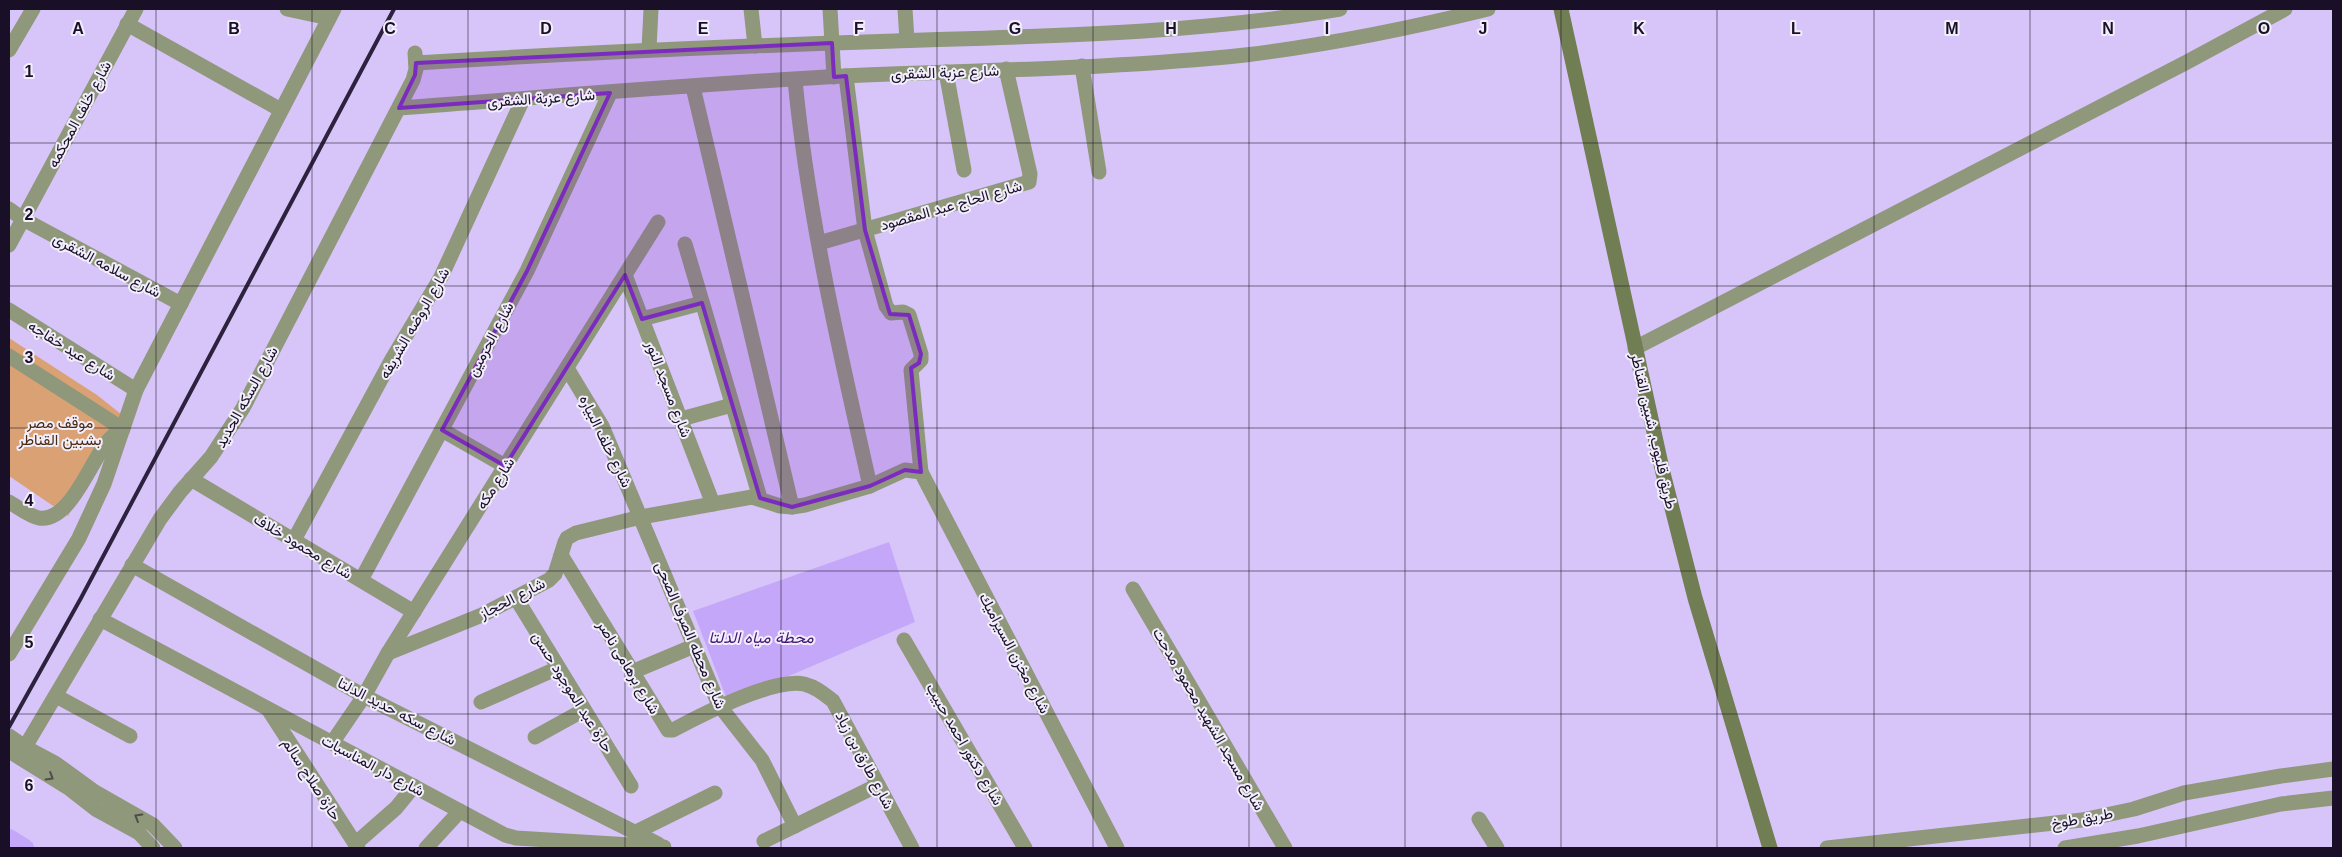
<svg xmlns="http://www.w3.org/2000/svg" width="2342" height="857" font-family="Helvetica,Vazirmatn,sans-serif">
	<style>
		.green { fill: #daa274 }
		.water { fill: #c5a7f9 }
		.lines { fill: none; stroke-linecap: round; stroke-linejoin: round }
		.canal { stroke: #c5a7f9; stroke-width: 18 }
		.minor { stroke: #90987b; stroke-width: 15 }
		.tertiary { stroke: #90987b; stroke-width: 15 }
		.secondary { stroke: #717d52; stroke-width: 15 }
		.rail { stroke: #2d223d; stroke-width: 4 }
		.oneway { stroke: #4f4d4d }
		.marked { fill: #7b2cbf; fill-opacity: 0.2; stroke: #7b2cbf; stroke-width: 4; stroke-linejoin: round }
		.grid { fill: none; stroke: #190f27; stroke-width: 1; stroke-opacity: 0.55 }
		.labels { text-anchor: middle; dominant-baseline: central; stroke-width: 4; stroke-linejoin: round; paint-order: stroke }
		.street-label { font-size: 15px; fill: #190f27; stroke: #f2eefc }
		.park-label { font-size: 15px; fill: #482a0f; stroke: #f2eefc }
		.water-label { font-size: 16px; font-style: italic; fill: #451775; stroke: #f2eefc }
		.grid-label { font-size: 16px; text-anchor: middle; font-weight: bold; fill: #190f27; stroke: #f2eefc; stroke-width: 4; stroke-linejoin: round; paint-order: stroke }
	</style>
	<rect width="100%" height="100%" fill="#d7c5fa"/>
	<polygon class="green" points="9,338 97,395 126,418 68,516 9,476"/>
	<polygon class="water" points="889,542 915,622 728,702 693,611"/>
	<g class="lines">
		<polyline class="canal" points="9,838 25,848"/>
		<g class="minor">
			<polyline points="287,9 329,18"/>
			<polyline points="751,9 755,46"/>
			<polyline points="830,9 834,77"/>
			<polyline points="905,9 907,40"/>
			<polyline points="127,24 281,110"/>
			<polyline points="649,49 651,9"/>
			<polyline points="9,50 33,9"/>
			<path d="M 416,63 C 575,53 735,46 895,41 C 1043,36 1193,34 1340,9"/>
			<polyline points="1082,66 1099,172"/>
			<polyline points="946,72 964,170"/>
			<polyline points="846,76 865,230 886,306 891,313 903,312 909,315 921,354 921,360 911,370 921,472"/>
			<path d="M 795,80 C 808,217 840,352 870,486"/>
			<polyline points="693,87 792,507"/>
			<path d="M 399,108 C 547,97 695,84 844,76 C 977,70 1112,69 1245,55 C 1327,45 1407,29 1488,9"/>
			<polyline points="9,209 23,219 181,304"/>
			<polyline points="819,243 1029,182 1030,174 1006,69"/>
			<polyline points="685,244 760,498"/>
			<polyline points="9,245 136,9"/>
			<polyline points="625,275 713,504"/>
			<polyline points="9,310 136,390"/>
			<polyline points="642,319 702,303"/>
			<polyline points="1635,348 2187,62 2285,9"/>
			<path d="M 9,356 L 123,429 C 118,432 112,436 108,441 C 91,460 70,523 39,518 C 29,516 18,507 9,502"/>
			<polyline points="567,368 602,426 719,705 762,760 795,826"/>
			<polyline points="681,419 732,405"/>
			<polyline points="442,430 505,466"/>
			<polyline points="191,479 414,612"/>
			<polyline points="294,540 392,359 441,277 523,99"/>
			<path d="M 561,555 L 668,730 L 673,730 C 701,715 773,678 804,684 C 816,687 824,694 833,701 L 912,848"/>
			<polyline points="132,565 364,696 658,844"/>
			<polyline points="361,580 527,271 610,93"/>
			<polyline points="1133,589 1285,848"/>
			<polyline points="516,598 631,786"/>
			<polyline points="100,619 505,835 516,838 664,847"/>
			<polyline points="904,640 1025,848"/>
			<polyline points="388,653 482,615 549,580 555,574 565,542 567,538 576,533 641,517 752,497 780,506 792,507 805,505 870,486 905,470 921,472 1117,848"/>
			<polyline points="632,672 694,646"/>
			<polyline points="56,696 130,736"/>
			<polyline points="481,702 558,668"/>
			<polyline points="268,709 358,848"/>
			<polyline points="535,737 584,710"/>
			<polyline points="332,743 364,696 388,653 658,222"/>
			<polyline points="25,747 160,519 180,492 211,457 243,408 413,80 416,69 415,53"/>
			<polyline points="1479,819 1497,848"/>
			<polyline points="636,832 715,793"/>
			<polyline points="764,841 878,785"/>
			<polyline points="355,844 396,808 414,786"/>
			<polyline points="426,848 460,811"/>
			<polyline points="1827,848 2082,820 2134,809 2184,793 2281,776 2333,769"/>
			<polyline points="2065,848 2138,836 2281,804 2333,798"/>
		</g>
		<g class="tertiary">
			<polyline points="9,654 79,538 104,484 136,390 334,9"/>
			<polyline points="9,736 25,747 55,763 95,792 153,825 175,848"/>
			<polyline points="9,751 70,789 97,810 139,833 153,848"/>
		</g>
		<polyline class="secondary" points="1561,9 1663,473 1695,598 1770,848"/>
		<polyline class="rail" points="9,727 81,598 394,9"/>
	</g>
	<defs><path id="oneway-chevron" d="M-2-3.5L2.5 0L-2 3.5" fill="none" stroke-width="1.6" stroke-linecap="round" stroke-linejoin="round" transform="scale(1.25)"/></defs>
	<g class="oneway">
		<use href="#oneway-chevron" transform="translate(50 777) rotate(31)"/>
		<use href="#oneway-chevron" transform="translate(138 817) rotate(-150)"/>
	</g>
	<path class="marked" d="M 832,43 L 834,77 L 846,76 L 865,230 L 890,314 L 909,315 L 921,354 L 919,363 L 911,368 L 921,472 L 905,470 L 870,486 L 792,507 L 760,498 L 702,303 L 642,319 L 625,275 L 505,466 L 442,430 L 527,271 L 610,93 L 399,108 L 415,75 L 416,63 Z"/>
	<path class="grid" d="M 156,9 L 156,848M 312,9 L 312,848M 468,9 L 468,848M 625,9 L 625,848M 781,9 L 781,848M 937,9 L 937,848M 1093,9 L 1093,848M 1249,9 L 1249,848M 1405,9 L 1405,848M 1561,9 L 1561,848M 1717,9 L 1717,848M 1874,9 L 1874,848M 2030,9 L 2030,848M 2186,9 L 2186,848M 9,143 L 2333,143M 9,286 L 2333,286M 9,428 L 2333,428M 9,571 L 2333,571M 9,714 L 2333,714"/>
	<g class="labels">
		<g class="street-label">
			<text transform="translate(945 72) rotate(-2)">شارع عزبة الشقرى</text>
			<text transform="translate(541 98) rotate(-4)">شارع عزبة الشقرى</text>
			<text transform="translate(79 114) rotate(-62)">شارع خلف المحكمه</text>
			<text transform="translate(951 205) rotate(-16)">شارع الحاج عبد المقصود</text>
			<text transform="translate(107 265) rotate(28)">شارع سلامه الشقرى</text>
			<text transform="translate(414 323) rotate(-60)">شارع الروضه الشريفه</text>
			<text transform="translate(490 339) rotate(-62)">شارع الحرمين</text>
			<text transform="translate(72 350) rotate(32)">شارع عيد خفاجه</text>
			<text transform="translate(669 389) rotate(69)">شارع مسجد النور</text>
			<text transform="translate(246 397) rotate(-61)">شارع السكه الحديد</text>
			<text transform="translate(1654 431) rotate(77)">طريق قليوب, شبين القناطر</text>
			<text transform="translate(606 441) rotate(64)">شارع خلف البياره</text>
			<text transform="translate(495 483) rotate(-58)">شارع مكه</text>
			<text transform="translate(303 546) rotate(31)">شارع محمود خلاف</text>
			<text transform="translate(512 598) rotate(-27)">شارع الحجاز</text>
			<text transform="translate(691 635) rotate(67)">شارع محطه الصرف الصحى</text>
			<text transform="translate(1015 653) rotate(62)">شارع مخزن السيراميك</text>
			<text transform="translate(629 667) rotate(59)">شارع برهامى ناصر</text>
			<text transform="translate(573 692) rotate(58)">حارة عبد الموجود حسن</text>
			<text transform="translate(397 711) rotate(27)">شارع سكه حديد الدلتا</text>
			<text transform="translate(1209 719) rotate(60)">شارع مسجد الشهيد محمود مدحت</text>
			<text transform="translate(965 744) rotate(60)">شارع دكتور احمد حبيب</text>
			<text transform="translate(865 760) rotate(62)">شارع طارق بن زياد</text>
			<text transform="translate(373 765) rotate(28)">شارع دار المناسبات</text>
			<text transform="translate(312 779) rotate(57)">حارة صلاح سالم</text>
			<text transform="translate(2082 818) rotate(-10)">طريق طوخ</text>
		</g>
		<g class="park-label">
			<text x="60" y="422">موقف مصر<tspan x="60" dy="17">بشبين القناطر</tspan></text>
		</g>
		<g class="water-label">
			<text x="761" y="637">محطة مياه الدلتا</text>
		</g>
	</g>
	<g class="grid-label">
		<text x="78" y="34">A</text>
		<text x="234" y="34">B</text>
		<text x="390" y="34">C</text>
		<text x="546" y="34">D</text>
		<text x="703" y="34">E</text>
		<text x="859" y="34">F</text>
		<text x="1015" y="34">G</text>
		<text x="1171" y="34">H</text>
		<text x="1327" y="34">I</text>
		<text x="1483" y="34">J</text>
		<text x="1639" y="34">K</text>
		<text x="1796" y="34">L</text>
		<text x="1952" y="34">M</text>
		<text x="2108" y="34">N</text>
		<text x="2264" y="34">O</text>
		<text x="29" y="77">1</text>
		<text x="29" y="220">2</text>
		<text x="29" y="363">3</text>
		<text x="29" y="506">4</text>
		<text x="29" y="648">5</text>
		<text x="29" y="791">6</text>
	</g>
	<rect width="2342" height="857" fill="none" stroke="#190f27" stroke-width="20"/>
</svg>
